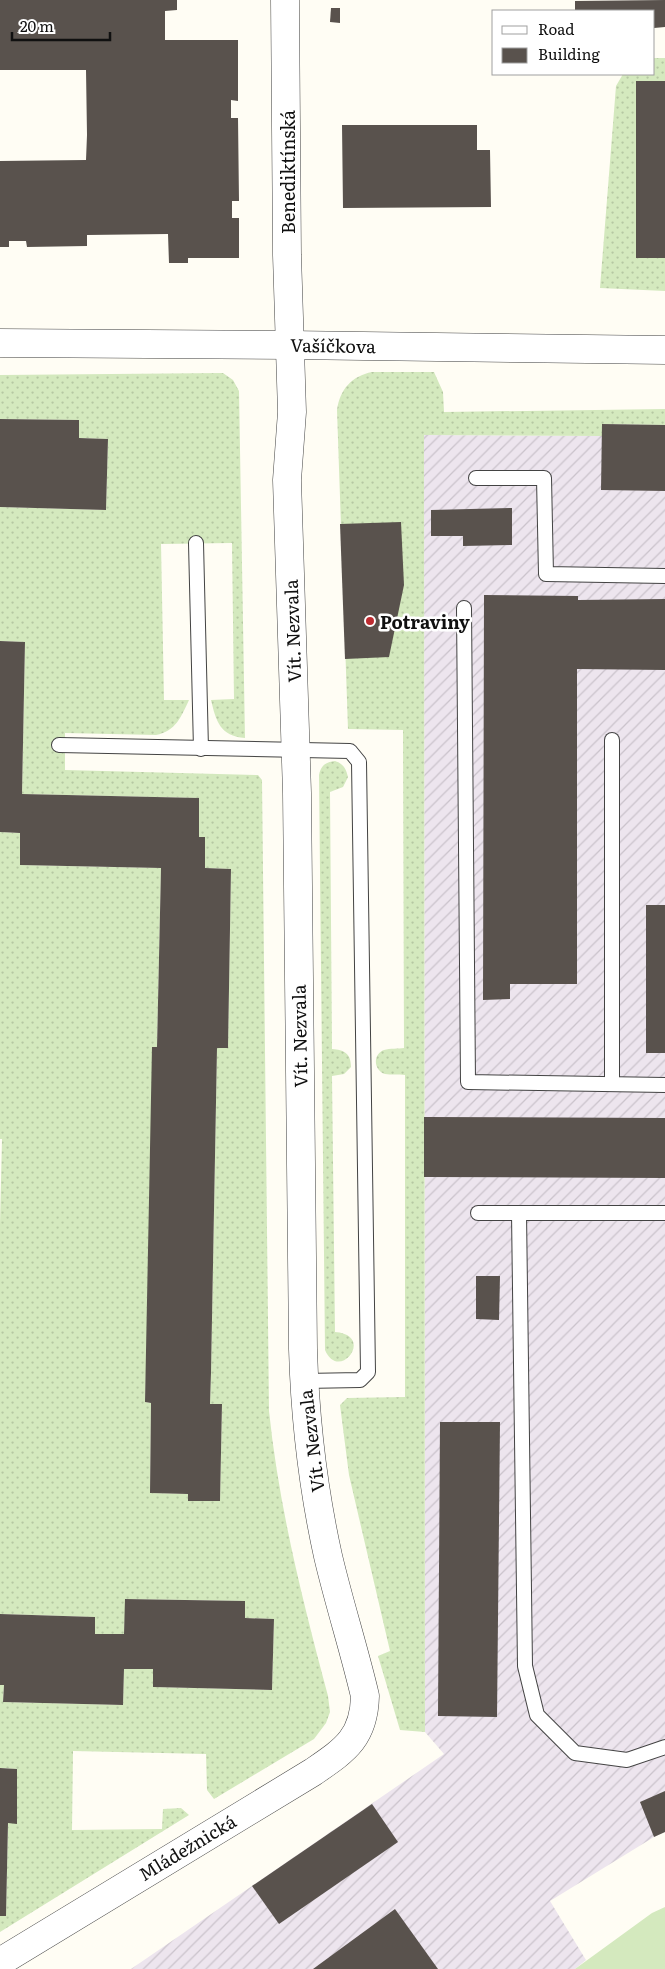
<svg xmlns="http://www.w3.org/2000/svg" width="665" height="1969" font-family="Literata,serif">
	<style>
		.industrial { fill: url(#industrial-furrows) }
		.grass { fill: url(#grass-dots) }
		.park { fill: #d4e9be }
		.building { fill: #59524d }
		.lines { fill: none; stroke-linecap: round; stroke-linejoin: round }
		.service-casing { stroke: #434343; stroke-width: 16 }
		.minor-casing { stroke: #434343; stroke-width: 29 }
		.service { stroke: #fff; stroke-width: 14 }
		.minor { stroke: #fff; stroke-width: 28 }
		.poi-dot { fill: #bd2c31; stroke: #fff; stroke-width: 2 }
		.labels { text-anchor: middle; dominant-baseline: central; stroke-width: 5; stroke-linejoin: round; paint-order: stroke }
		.street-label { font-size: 18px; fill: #101010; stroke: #fff }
		.poi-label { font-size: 18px; font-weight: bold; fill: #101010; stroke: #fff; text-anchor: start }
	</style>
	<defs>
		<pattern id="industrial-furrows" width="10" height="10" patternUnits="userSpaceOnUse" patternTransform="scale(1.25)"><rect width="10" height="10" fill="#ede5ee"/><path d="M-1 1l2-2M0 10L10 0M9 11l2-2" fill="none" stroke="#cac3cb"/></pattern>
		<pattern id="grass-dots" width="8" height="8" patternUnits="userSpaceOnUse" patternTransform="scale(1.25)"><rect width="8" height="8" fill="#d4e9be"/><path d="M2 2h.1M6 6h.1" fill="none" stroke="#b5c7a2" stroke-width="1.8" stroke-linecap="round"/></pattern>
	</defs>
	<rect width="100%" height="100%" fill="#fffdf4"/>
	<polygon class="industrial" points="602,424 665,425 665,1832 654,1837 550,1901 586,1960 575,1969 131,1969 444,1754 425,1732 424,435 602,436"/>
	<g class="grass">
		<polygon points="654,58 665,58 665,81 636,81 636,257 665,258 665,291 600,288 616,86 623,74 654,74"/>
		<path d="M 372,372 L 434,372 L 443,392 L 444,412 L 665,409 L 665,425 L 602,424 L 602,436 L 424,435 L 425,1732 L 400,1730 L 378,1656 L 390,1651 L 349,1475 L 340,1405 L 347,1398 L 405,1397 L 405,1075 C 398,1074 391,1075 385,1074 C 373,1070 373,1054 384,1050 C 390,1048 398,1049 404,1048 L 403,730 L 348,729 L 337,410 C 340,389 352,376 372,372 Z"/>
		<path d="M 223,373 L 233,380 L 239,391 L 245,738 C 220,736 216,721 211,700 L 234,699 L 232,543 L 161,544 L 164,700 L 189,700 C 181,717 176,731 156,735 L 65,733 L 65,770 L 258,775 L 262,780 L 269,1411 C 279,1508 303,1602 328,1696 L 330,1712 L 326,1723 L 314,1739 L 214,1799 L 207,1790 L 206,1754 L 73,1751 L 72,1830 L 162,1829 L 163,1809 L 181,1808 L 189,1815 L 0,1932 L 0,1916 L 6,1916 L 8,1823 L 17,1823 L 17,1769 L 0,1768 L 0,1685 L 4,1685 L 3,1702 L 123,1705 L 124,1669 L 153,1669 L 153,1687 L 272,1690 L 274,1619 L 245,1618 L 245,1601 L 126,1599 L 124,1634 L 95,1634 L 95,1617 L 0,1614 L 0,1224 L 2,1139 L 0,1139 L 0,832 L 20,833 L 20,865 L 161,868 L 157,1047 L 145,1402 L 151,1403 L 150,1493 L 188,1494 L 188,1501 L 220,1501 L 222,1405 L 210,1404 L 211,1373 L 217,1048 L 228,1047 L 231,869 L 205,868 L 205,837 L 199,837 L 199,798 L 22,794 L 25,642 L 0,641 L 0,507 L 106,510 L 108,439 L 79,438 L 79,420 L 0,419 L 0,375 Z"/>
		<path d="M 335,761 C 344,764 346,769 348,777 L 343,787 L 330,792 L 332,1049 C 344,1050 351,1053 351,1067 L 344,1074 L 332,1076 L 335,1332 C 376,1335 339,1383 325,1350 L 319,775 C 321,765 326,762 335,761 Z"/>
	</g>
	<polygon class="park" points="665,1907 665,1969 575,1969 652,1913"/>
	<g class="building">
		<polygon points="0,0 177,0 177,10 165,11 165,40 238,40 238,101 231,100 231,118 238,118 239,201 232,201 232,218 239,218 239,258 188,258 188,263 169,263 168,234 87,235 87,246 27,247 26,241 9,241 9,247 0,247 0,161 86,160 87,135 86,70 0,70"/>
		<polygon points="665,0 665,27 654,28 654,11 575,11 575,1"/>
		<polygon points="331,8 340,8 340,23 330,22"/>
		<rect x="636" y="81" width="29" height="177"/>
		<polygon points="342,125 477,125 477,150 490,150 491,207 343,208"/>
		<polygon points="0,419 79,420 79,438 108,439 106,510 0,507"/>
		<polygon points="602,424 665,425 665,491 601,490"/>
		<polygon points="512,508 512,545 463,546 463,536 431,536 431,510"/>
		<polygon points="401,522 404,585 389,657 345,659 340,524"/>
		<polygon points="484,595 578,596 578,600 665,599 665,670 577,669 577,984 510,984 510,999 483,1000"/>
		<polygon points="0,641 25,642 22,794 199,798 199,837 205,837 205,868 231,869 228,1048 217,1048 211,1373 210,1404 222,1404 220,1501 188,1501 188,1494 150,1493 151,1403 145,1402 152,1047 157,1047 161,868 20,865 20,833 0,832"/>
		<rect x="646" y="905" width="19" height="148"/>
		<polygon points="424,1117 665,1118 665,1178 424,1177"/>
		<polygon points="476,1276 500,1276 499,1320 476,1319"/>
		<polygon points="440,1422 500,1422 497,1717 438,1716"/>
		<polygon points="125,1599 245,1601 245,1618 274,1619 272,1690 153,1687 153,1669 124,1669 123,1705 3,1702 4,1685 0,1685 0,1614 95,1617 95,1634 124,1634"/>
		<polygon points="0,1768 17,1769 17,1824 8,1823 6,1916 0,1916"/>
		<polygon points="665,1791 665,1832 654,1837 640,1802"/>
		<polygon points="372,1804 398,1842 279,1924 252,1886"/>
		<polygon points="395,1909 438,1969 313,1969"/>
	</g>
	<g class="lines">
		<g class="service-casing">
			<g id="service">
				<polyline points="476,478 544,478 546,574 665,576"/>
				<polyline points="196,543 201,749"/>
				<polyline points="464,608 468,1082 665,1085"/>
				<polyline points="612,740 612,1084"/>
				<polyline points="59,745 350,751 359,762 368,1372 360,1380 304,1381"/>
				<polyline points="478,1213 665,1213"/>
				<polyline points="519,1213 525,1666 537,1715 575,1753 627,1760 665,1747"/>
			</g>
		</g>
		<g class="minor-casing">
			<g id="minor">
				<polyline points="0,343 290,345 665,350"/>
				<path d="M 0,1962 L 313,1772 C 345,1750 364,1738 365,1696 C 354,1649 339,1603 328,1556 C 313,1488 305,1420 303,1349 L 297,793 L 287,480 L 292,412 L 287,255 L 285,0"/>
			</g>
		</g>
		<use href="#service" class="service"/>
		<use href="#minor" class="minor"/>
	</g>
	<circle class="poi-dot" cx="370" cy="621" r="5"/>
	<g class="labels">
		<g class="street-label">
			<text transform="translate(287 172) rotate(-90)">Benediktínská</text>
			<text transform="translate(333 345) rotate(1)">Vašíčkova</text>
			<text transform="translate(292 631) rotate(-92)">Vít. Nezvala</text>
			<text transform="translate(299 1036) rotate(-91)">Vít. Nezvala</text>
			<text transform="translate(311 1441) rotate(-97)">Vít. Nezvala</text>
			<text transform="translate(187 1847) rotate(-31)">Mládežnická</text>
		</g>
		<g class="poi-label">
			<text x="380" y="621">Potraviny</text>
		</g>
	</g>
	<rect x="492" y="10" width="162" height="65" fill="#ffffff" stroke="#9f9f9f"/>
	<rect x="502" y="26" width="25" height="8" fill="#ffffff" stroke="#9f9f9f"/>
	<text x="538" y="35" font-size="15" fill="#101010">Road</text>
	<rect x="502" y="48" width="25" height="15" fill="#59524d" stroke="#9f9f9f"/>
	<text x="538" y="60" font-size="15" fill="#101010">Building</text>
	<path d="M12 32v8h98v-8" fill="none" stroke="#101010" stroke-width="2.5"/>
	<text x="20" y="32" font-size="15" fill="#101010" stroke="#ffffff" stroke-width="4" paint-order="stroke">20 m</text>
</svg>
